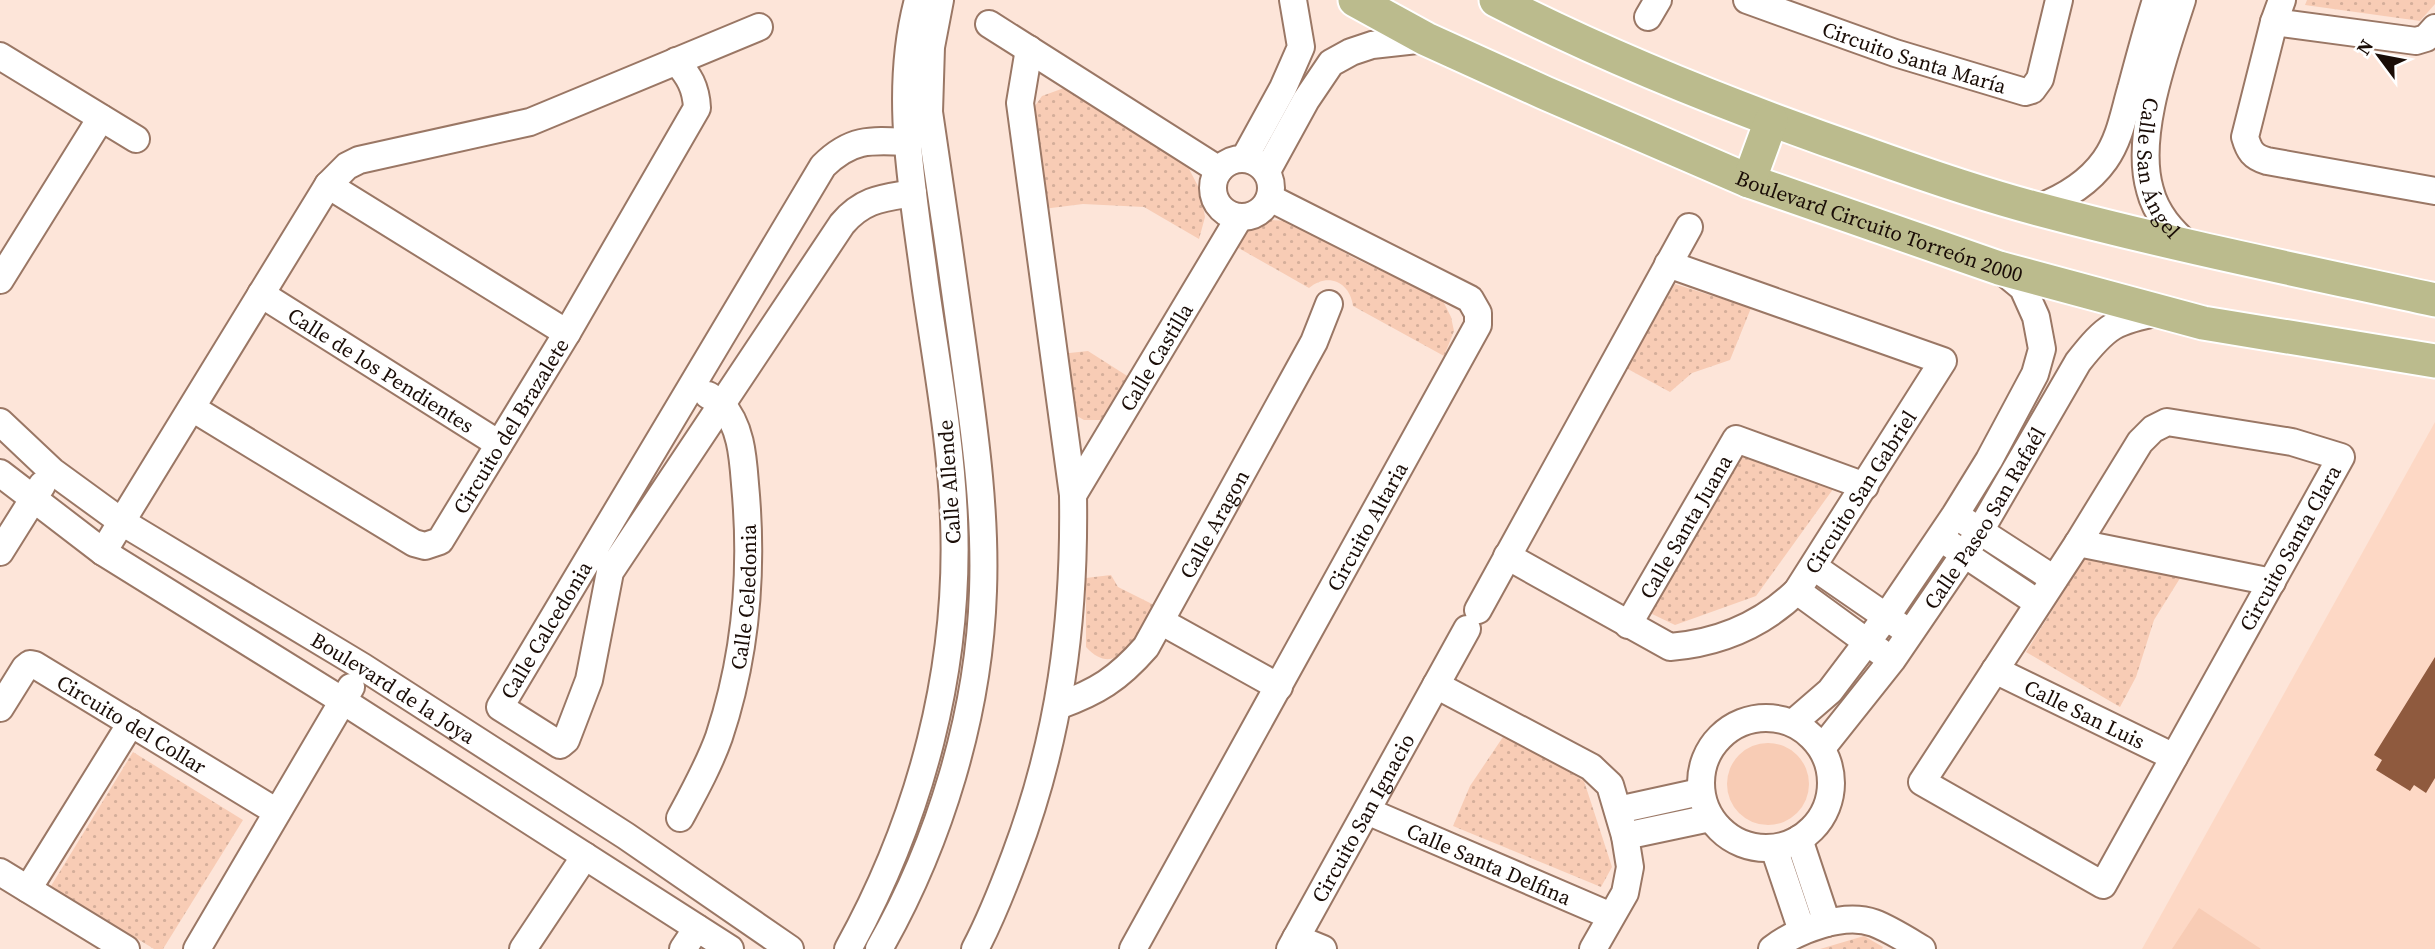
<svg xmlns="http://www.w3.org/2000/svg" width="2435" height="949" font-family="'Source Serif 4',serif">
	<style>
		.built { fill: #fdd8c5 }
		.grass { fill: #f8ccb5 }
		.park { fill: url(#park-dots) }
		.building { fill: #8f5a3e }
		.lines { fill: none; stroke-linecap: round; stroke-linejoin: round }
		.minor-casing { stroke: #9a7765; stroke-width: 30 }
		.major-casing { stroke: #fff; stroke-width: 37 }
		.minor { stroke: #fff; stroke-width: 26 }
		.major { stroke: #bbbb8d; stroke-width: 33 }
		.labels { text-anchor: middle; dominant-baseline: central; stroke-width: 7; stroke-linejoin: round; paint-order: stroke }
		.street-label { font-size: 21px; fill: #1a0d07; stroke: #fff }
	</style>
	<defs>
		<pattern id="park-dots" width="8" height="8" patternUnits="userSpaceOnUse" patternTransform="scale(1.75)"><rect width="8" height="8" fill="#f8ccb5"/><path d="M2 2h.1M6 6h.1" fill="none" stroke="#d4ae9a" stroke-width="1.8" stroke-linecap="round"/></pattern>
	</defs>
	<rect width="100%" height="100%" fill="#fde5d9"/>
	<polygon class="built" points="2435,422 2435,949 2142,949"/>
	<g class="grass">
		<circle cx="1768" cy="784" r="41"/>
		<polygon points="2199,908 2261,949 2172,949"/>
	</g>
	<g class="park">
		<polygon points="2307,0 2435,0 2435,4 2420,21 2305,5"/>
		<polygon points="1064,88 1172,152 1188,167 1200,190 1205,217 1199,239 1144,207 1083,204 1043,209 1032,110 1042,96"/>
		<path d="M 1268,220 L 1288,221 L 1356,259 L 1442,299 L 1451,317 L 1454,331 L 1444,356 L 1353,306 C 1350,282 1328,272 1309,288 L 1235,246 C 1243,232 1253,225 1268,220 Z"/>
		<polygon points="1675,284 1751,308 1730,360 1692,373 1670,392 1626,368"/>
		<polygon points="1088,351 1132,379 1106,420 1084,420 1068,411 1060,354"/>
		<polygon points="1742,451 1836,485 1756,596 1675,625 1650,613"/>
		<polygon points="2086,557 2182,575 2154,620 2136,677 2120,707 2026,652"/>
		<path d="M 1111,575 L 1118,587 L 1154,605 C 1139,630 1119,683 1086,647 L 1086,578 Z"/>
		<polygon points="1505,734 1584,781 1612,867 1601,887 1453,826 1470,786"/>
		<polygon points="133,752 243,820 163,949 154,949 51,886"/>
		<polygon points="1864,936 1883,947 1882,949 1820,949"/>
	</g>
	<polygon class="building" points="2435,657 2435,778 2426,793 2414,785 2410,791 2376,770 2382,760 2374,755"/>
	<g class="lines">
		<g class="minor-casing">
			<g id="minor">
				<path id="s1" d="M 1747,0 L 1895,53 L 2025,92 L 2032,90 L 2040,79 L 2059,0"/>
				<path id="s2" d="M 2182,0 C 2165,53 2134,136 2150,190 C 2156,214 2172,231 2190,247"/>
				<path d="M 2282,0 L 2274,22 L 2245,137 C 2249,151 2253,157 2267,161 L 2435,191"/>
				<polyline points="1648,17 1658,0"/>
				<polyline points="2274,22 2416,41 2426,38 2435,28"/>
				<polyline points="989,24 1219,170"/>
				<polyline points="0,56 136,139"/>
				<path d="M 908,142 C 871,140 851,138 823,166 L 500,707 L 560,745 L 566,740 L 589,680 L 610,572 L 842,224 C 863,199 883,198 913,193"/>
				<circle cx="1242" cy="188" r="29"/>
				<polyline points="1244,159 1283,88 1301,47 1293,0"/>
				<polyline points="1267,171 1306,100 1331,63 1351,52 1372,45 1426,39"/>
				<polyline points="328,185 567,333"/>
				<path d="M 2035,209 C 2062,199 2088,184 2105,160 C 2120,139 2124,113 2131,89 C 2139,59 2147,29 2156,0"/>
				<polyline points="0,280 101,118"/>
				<path id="s3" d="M 261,294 L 499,444"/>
				<path id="s4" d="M 192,408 L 414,543 L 425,546 L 440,541 L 567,333 L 697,108 C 696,87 689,76 676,61"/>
				<path id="s5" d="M 0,422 L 52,471 L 122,522 L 363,667 L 626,836 L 790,949"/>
				<polygon points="2167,422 2292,442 2341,457 2103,885 1922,782 2078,543 2140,442 2153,429"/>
				<polyline points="0,473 103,552 343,701 730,949"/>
				<path id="s6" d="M 1073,495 L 1239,218"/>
				<polyline points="1966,522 2054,579"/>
				<polyline points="2078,543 2272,582"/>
				<polyline points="1951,545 2038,603"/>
				<polyline points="0,552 42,485"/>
				<polyline points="103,552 328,185 347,166 359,160 530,122 759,27"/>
				<path id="s7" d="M 1507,556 L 1670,647 C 1718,643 1762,625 1797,591 L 1943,361 L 1668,264"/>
				<polyline points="1814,567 1901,627"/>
				<polyline points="1797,591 1882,653"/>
				<polyline points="1478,610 1689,227"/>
				<polyline points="1162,622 1279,687"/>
				<path id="s8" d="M 1628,625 L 1736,439 L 1865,486"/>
				<path id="s9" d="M 1995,670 L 2174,757"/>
				<polyline points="1436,685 1591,767 1610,785 1625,836 1630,867 1625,893 1593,949"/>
				<path id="s10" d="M 1058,706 C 1097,692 1118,679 1146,647 L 1314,342 L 1329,304"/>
				<path id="s11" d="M 0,708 L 25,668 L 30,664 L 35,665 L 277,812"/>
				<circle cx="1766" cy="783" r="65"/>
				<polyline points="1793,723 1830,691 1886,617 1955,515 1989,460 2035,374 2042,349 2036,317 2023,288 2000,269"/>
				<path id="s12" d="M 1822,748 L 1892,660 L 1980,531 L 2078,362 C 2107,325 2115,321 2160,312"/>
				<polyline points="1618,810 1700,792"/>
				<path id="s13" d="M 1367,811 L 1611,916"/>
				<path id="s14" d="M 680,818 C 694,792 709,765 719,737 C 746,656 753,568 745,484 C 743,457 741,425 721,404 C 718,400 713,398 708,395"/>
				<polyline points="1625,836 1710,818"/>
				<polyline points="1799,839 1827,923"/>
				<polyline points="1774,848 1802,931"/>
				<polyline points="0,872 126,949"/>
				<polyline points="28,889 131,723"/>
				<polyline points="1296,938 1323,949"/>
				<polyline points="197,949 351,687"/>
				<polyline points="523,949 585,856"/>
				<polyline points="683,949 697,928"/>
				<path d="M 848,949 C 921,817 960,669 954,519 C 951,440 936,361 925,283 C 913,190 893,93 918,0"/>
				<path d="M 879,949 C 940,842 979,714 983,591 C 986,509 974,429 963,348 C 952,269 941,191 929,112 L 931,47 L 940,0"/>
				<path d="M 975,949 C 991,919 1003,888 1015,856 C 1060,737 1075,622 1073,495 L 1020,103 L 1029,49"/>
				<path id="s15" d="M 1133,949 L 1478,325 L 1478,313 L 1470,299 L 1270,198"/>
				<path id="s16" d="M 1290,949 L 1467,629"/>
				<path d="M 1772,949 C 1797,930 1843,912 1874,923 C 1890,929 1907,940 1922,949"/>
			</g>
		</g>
		<g class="major-casing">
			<g id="major">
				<path id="s17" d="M 1355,0 L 1426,39 L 1545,93 L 1749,181 L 1999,268 L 2203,323 L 2435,361"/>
				<path d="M 1496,0 C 1615,61 1740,110 1867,154 C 1923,174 1980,194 2038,209 C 2169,244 2302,271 2435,300"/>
				<polyline points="1749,181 1771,121"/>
			</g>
		</g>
		<use href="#minor" class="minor"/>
		<use href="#major" class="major"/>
	</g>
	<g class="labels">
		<g class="street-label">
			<text stroke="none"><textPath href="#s1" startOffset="177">Circuito Santa María</textPath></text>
			<text stroke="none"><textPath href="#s2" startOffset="175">Calle San Ángel</textPath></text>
			<text stroke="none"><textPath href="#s17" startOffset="572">Boulevard Circuito Torreón 2000</textPath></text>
			<text stroke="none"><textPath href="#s6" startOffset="161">Calle Castilla</textPath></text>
			<text stroke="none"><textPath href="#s3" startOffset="142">Calle de los Pendientes</textPath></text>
			<text stroke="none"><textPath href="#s4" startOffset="422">Circuito del Brazalete</textPath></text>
			<text transform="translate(949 482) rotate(-94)">Calle Allende</text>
			<text stroke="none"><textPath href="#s7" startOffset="446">Circuito San Gabriel</textPath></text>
			<text stroke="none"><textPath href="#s12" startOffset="282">Calle Paseo San Rafaél</textPath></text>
			<text stroke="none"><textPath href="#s10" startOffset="248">Calle Aragon</textPath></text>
			<text stroke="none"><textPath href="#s15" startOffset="483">Circuito Altaria</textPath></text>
			<text stroke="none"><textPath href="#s8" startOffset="114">Calle Santa Juana</textPath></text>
			<text transform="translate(2290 548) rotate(-61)">Circuito Santa Clara</text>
			<text stroke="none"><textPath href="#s14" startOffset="233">Calle Celedonia</textPath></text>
			<text transform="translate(546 630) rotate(-59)">Calle Calcedonia</text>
			<text stroke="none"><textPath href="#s5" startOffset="476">Boulevard de la Joya</textPath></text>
			<text stroke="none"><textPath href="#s9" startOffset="100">Calle San Luis</textPath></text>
			<text stroke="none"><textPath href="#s11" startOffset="172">Circuito del Collar</textPath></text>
			<text stroke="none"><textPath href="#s16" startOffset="150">Circuito San Ignacio</textPath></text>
			<text stroke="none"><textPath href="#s13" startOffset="133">Calle Santa Delfina</textPath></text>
		</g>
	</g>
	<g transform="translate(2379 56) rotate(302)" stroke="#ffffff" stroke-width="5" paint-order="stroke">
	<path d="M0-5L12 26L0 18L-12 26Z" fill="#1a0d07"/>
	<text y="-10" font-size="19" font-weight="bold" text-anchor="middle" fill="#1a0d07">N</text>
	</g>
</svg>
